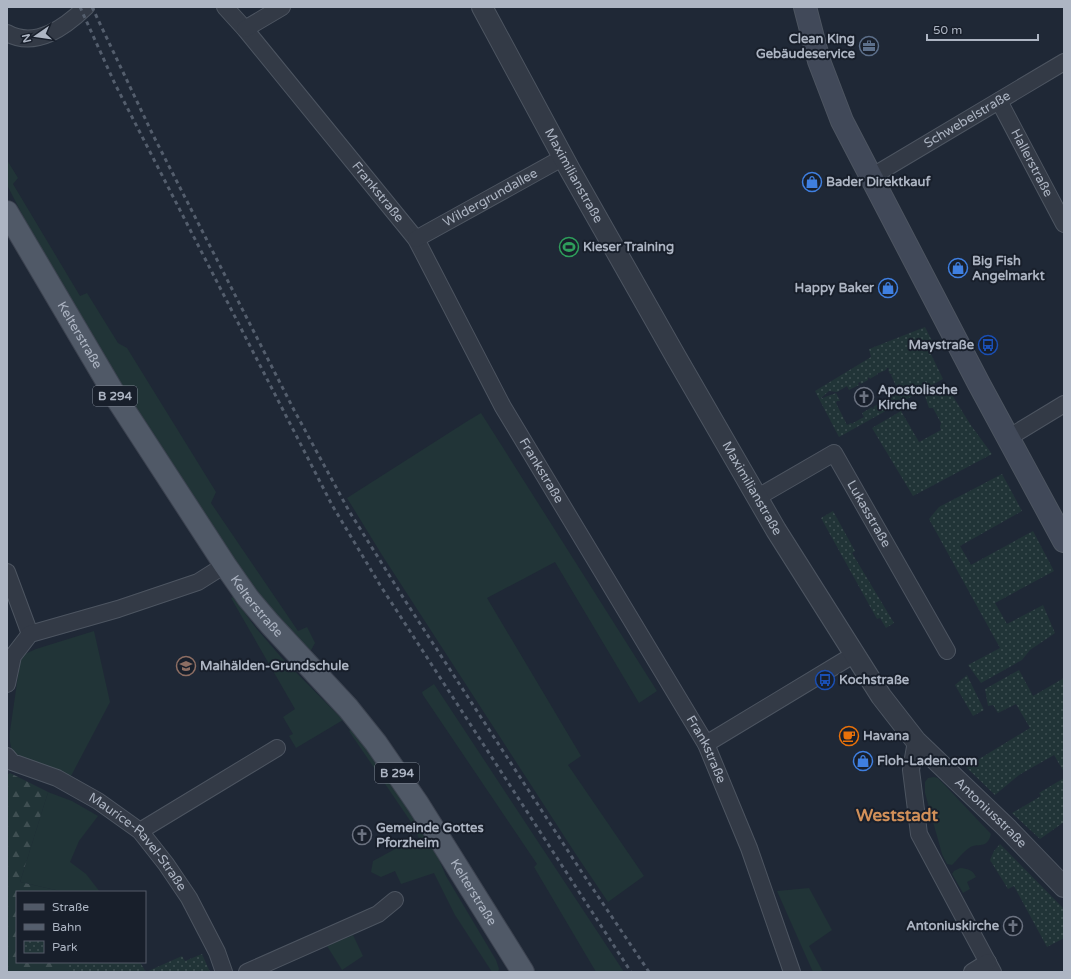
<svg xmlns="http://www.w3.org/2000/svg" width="1071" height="979" font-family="'Varela Round',sans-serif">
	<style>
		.grass { fill: #213437 }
		.forest { fill: url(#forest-firs) }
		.park { fill: url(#park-dots); fill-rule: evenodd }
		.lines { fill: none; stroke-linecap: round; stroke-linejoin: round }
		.minor-casing { stroke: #4d5561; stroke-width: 18 }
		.tertiary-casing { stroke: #4d5561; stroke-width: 22 }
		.secondary-casing { stroke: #4d5561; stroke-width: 24 }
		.primary-casing { stroke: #3c4350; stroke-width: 24 }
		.minor { stroke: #333a46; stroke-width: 16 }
		.tertiary { stroke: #333a46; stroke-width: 20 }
		.secondary { stroke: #414959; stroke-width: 22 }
		.primary { stroke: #505967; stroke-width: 22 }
		.rail { stroke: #545e6d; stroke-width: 3; stroke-dasharray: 4 4; stroke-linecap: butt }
		.labels { text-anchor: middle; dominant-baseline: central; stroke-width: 4; stroke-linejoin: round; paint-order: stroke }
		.shield { fill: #181f2b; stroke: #808895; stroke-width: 1 }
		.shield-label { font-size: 12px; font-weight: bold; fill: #adb5c3 }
		.poi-label { font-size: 13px; font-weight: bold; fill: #adb5c3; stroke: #181f2b; text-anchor: start }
		.street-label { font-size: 13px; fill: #adb5c3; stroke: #181f2b }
		.district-label { font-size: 17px; font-weight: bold; fill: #d29059; stroke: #181f2b }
	</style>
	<defs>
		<pattern id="forest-firs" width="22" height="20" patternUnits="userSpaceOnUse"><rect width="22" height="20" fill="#213437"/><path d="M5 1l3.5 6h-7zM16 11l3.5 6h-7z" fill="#3f4f52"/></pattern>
		<pattern id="park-dots" width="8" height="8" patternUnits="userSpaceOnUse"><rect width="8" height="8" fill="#213437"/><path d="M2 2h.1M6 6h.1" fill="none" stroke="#3f4f52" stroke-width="1.8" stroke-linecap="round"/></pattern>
	</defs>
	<rect width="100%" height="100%" fill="#1f2836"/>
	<g class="grass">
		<polygon points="7,160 18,178 13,184 80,296 87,293 118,343 127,348 216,492 211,503 298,631 307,627 315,643 310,652 246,581 121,387 41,251 7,185"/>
		<polygon points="481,413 657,691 639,703 555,562 487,598 581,756 568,765 644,876 608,902 577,856 382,555 347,498 466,422"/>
		<polygon points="233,597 256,628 281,657 343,720 296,748 289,736 293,734 283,717 295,709 231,598"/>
		<path d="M 94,631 L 110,702 L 71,776 C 60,772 23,762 16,755 C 10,750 9,739 10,731 L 20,662 L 25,654 L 36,649 Z"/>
		<polygon points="434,684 624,972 596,972 534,867 537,864 423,695 422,692"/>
		<polygon points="354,728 378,758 434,848 446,876 496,960 499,969 498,972 492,972 455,915 434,873 401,884 395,871 381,877 371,872 373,861 397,848 421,843 411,822 349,731"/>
		<path d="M 934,777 L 938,778 L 991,834 C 987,850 978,842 969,848 C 963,852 958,859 952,865 L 947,864 L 942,854 L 925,793 L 925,782 L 928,778 Z"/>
		<polygon points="48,792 72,801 98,816 79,841 70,862 86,874 100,892 64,892 20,882"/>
		<path d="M 960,868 C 968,869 972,869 976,877 L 967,882 L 970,889 L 963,893 L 952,874 L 954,871 Z"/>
		<polygon points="809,888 832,930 809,946 823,972 813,972 777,891"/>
		<polygon points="353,935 363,956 342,970 327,946"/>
	</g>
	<polygon class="forest" points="10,773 48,792 20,882 64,892 17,892 17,962 67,962 67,972 7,972 7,775"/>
	<g class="park">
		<path d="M 925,327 L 934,345 L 928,348 L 943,379 L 839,437 L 815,391 L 871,357 L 869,349 ZM 887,368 L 889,368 L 888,370 L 890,374 L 893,374 L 891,375 L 896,386 L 899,384 L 900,385 L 897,387 L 901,393 L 891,397 L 891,399 L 890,397 L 882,401 L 883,403 L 882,404 L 881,402 L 873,407 L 874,408 L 873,409 L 872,407 L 862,413 L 864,417 L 853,423 L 853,424 L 851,423 L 847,425 L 836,403 L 837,401 L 840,401 L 836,393 L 820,399 L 829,391 L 837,392 L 847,386 L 849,390 L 859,385 L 858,383 L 860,382 L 861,384 L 868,380 L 868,378 L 869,377 L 870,379 L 878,374 L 877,373 L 879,373 L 886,370 Z"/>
		<polygon points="946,385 970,424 992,454 913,496 872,428 901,411 919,442 941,430 940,427 941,423 933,408 929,408 925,396"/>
		<polygon points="1002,474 1022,511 960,546 971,565 1033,531 1054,571 995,603 1007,624 1043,605 1055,633 1030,650 1022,660 981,683 968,665 1000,648 929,519 939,507"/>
		<polygon points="833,511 855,551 852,553 894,623 886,628 880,618 877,619 821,518"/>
		<polygon points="1019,670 1033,696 1064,678 1064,772 1054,755 1019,775 995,795 966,767 1030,728 1016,704 998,713 993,705 988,706 985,689"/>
		<polygon points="967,675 984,710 973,716 955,685"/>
		<polygon points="1064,778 1064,822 1040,839 1012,813 1041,796 1039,793"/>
		<polygon points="1000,844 1064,909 1064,938 1047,947 1014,886 1008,889 990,860 994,851"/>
		<polygon points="202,954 210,972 67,972 67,962 140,962 146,972 182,956 185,961"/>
	</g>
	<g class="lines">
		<g class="minor-casing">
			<g id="minor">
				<path id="s1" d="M 225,7 L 245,29 L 416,239 L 503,407 L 706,744 L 749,848 L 792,972"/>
				<polyline points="245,29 282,7"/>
				<path d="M 7,33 C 36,49 65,27 86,7"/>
				<path id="s2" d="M 999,101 L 1064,224"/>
				<path id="s3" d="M 871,177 L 1064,62"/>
				<path id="s4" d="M 416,239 L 564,157"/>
				<polyline points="1008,438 1064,404"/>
				<path id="s5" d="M 758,497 L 834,453 L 947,651"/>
				<polyline points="7,572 30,634"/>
				<polyline points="7,684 13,656 30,634 118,609 198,582 225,565"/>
				<polyline points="916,741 911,770 919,834 993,972"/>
				<polyline points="706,744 855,654"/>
				<path id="s6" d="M 7,756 L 12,762 L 57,778 L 98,801 L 140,831 L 166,864 L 189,898 L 217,952 L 224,972"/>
				<polyline points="140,831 277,748"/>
				<polyline points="247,972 378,914 395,900"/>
				<polyline points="972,972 988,962"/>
			</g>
		</g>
		<g class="tertiary-casing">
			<g id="tertiary">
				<path id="s7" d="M 482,7 L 570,170 L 676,357 L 776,530 L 881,696 L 916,741 L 1007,828 L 1064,887"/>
			</g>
		</g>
		<g class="secondary-casing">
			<polyline id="secondary" points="805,7 819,61 842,121 979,384 1064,541"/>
		</g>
		<g class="primary-casing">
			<g id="primary">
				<path id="s8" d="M 7,212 L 119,402 L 225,565 L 248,598 L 270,624 L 348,708 L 376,743 L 418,804 L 523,972"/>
			</g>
		</g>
		<use href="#minor" class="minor"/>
		<use href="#tertiary" class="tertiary"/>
		<use href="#secondary" class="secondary"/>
		<use href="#primary" class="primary"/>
		<g class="rail">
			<polyline points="80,7 115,84 332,505 380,585 631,972"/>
			<polyline points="92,7 152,133 294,410 349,511 406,602 583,874 649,972"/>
		</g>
	</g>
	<defs>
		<g id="office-ring" transform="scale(1)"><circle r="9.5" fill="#181f2b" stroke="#5c6f8a" stroke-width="1.5"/><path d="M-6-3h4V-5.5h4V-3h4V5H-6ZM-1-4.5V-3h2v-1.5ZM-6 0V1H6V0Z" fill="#5c6f8a"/></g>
		<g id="shop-ring" transform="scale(1)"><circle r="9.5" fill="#181f2b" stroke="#3f7fe0" stroke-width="1.5"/><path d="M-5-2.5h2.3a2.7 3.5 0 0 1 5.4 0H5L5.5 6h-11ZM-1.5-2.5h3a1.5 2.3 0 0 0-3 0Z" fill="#3f7fe0"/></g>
		<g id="stadium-ring" transform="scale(1)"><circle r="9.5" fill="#181f2b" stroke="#2e9e5b" stroke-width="1.5"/><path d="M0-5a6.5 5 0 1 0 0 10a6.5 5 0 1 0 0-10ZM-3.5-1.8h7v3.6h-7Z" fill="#2e9e5b"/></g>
		<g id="bus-ring" transform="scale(1)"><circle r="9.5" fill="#181f2b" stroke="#1a4fb4" stroke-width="1.5"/><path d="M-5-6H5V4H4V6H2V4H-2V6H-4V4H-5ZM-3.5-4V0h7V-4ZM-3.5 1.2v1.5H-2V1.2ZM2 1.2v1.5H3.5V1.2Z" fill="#1a4fb4"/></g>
		<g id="church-ring" transform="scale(1)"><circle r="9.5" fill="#181f2b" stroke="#6b7280" stroke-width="1.5"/><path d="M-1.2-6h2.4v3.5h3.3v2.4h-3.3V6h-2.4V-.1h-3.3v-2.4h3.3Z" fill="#6b7280"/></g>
		<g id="school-ring" transform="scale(1)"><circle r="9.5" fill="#181f2b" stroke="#8d6e63" stroke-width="1.5"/><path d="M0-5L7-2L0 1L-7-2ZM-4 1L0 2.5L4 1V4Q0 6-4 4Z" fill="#8d6e63"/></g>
		<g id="cafe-ring" transform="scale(1)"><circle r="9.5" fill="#181f2b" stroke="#e8710a" stroke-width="1.5"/><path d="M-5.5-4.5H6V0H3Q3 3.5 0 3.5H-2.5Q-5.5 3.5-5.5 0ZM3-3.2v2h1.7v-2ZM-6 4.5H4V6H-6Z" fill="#e8710a"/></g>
	</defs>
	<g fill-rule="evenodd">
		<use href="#office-ring" x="869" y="46"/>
		<use href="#shop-ring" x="812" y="182"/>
		<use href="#stadium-ring" x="569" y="247"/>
		<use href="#shop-ring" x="958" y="268"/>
		<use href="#shop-ring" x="888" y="288"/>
		<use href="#bus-ring" x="988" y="345"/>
		<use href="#church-ring" x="864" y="397"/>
		<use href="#school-ring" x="186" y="666"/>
		<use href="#bus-ring" x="825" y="680"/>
		<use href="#cafe-ring" x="849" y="736"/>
		<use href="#shop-ring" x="863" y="761"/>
		<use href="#church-ring" x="362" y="835"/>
		<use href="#church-ring" x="1013" y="926"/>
	</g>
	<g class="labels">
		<g class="shield">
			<rect x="93" y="386" width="44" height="20" rx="3"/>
			<rect x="375" y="763" width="44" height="20" rx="3"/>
		</g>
		<g class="shield-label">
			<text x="115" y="396">B 294</text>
			<text x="397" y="773">B 294</text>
		</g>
		<g class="poi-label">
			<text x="855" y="39" text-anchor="end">Clean King<tspan x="855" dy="15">Gebäudeservice</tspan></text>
			<text x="826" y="182">Bader Direktkauf</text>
			<text x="583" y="247">Kieser Training</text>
			<text x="972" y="261">Big Fish<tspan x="972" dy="15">Angelmarkt</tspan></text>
			<text x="874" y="288" text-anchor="end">Happy Baker</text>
			<text x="974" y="345" text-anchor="end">Maystraße</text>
			<text x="878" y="390">Apostolische<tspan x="878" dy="15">Kirche</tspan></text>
			<text x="200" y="666">Maihälden-Grundschule</text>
			<text x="839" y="680">Kochstraße</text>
			<text x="863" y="736">Havana</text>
			<text x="877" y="761">Floh-Laden.com</text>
			<text x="376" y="828">Gemeinde Gottes<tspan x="376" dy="15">Pforzheim</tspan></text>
			<text x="999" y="926" text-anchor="end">Antoniuskirche</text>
		</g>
		<g class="street-label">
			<text stroke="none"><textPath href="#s3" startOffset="112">Schwebelstraße</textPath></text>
			<text stroke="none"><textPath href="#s2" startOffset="70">Hallerstraße</textPath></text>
			<text stroke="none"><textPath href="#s7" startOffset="192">Maximilianstraße</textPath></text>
			<text stroke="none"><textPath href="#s1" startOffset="240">Frankstraße</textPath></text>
			<text stroke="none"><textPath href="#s4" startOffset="85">Wildergrundallee</textPath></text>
			<text stroke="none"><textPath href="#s8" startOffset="143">Kelterstraße</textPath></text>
			<text stroke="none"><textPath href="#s1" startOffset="564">Frankstraße</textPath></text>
			<text stroke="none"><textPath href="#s7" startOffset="552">Maximilianstraße</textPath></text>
			<text stroke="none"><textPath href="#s5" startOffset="158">Lukasstraße</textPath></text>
			<text stroke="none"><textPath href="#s8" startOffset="467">Kelterstraße</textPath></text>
			<text stroke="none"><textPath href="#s1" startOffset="888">Frankstraße</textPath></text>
			<text stroke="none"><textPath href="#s7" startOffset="957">Antoniusstraße</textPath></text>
			<text stroke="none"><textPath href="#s6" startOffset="160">Maurice-Ravel-Straße</textPath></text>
			<text stroke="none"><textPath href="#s8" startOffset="827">Kelterstraße</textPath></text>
		</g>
		<g class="district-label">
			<text x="897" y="815">Weststadt</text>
		</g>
	</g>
	<rect width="1071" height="979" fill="none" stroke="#adb5c3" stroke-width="16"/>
	<rect x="16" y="891" width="130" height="72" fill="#181f2b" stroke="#545b68"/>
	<rect x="24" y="904" width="20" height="6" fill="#505967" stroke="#545b68"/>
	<text x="52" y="911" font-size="12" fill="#adb5c3">Straße</text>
	<rect x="24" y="924" width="20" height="6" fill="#545e6d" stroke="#545b68"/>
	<text x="52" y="931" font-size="12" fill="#adb5c3">Bahn</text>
	<rect x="24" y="941" width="20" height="12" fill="url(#park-dots)" stroke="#545b68"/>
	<text x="52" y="951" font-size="12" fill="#adb5c3">Park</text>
	<g transform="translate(36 36) rotate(257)" stroke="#181f2b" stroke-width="3" paint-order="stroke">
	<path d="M0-3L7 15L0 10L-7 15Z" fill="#adb5c3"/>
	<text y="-6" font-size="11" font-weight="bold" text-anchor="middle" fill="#adb5c3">N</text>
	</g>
	<path d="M927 34v6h111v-6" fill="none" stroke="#adb5c3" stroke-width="2"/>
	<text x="933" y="34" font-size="12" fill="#adb5c3" stroke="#181f2b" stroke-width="3" paint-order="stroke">50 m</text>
</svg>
